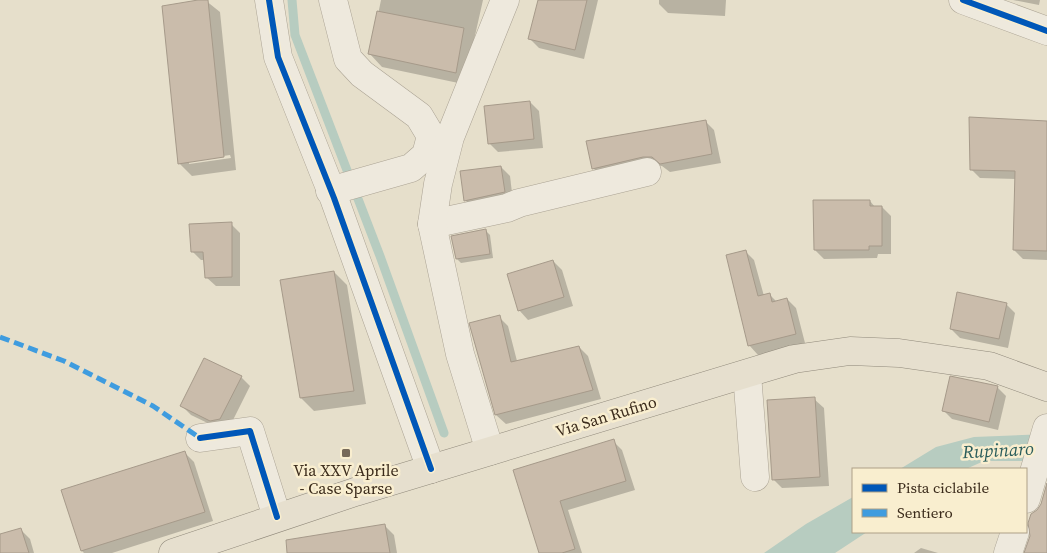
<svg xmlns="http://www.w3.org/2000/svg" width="1047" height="553" font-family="'Source Serif 4',serif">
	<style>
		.water { fill: #b7ccc0 }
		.shadow { fill: #0003; fill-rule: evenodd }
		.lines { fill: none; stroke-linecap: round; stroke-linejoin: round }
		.stream { stroke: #b7ccc0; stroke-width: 9 }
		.building { fill: #cabcab; stroke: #a69a8a }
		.minor-casing { stroke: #aba394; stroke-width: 29 }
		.major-casing { stroke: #90897b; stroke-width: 29 }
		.minor { stroke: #eee9dd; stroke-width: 28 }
		.major { stroke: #e6dfce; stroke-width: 28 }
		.quiet { stroke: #3f9cdf; stroke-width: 5; stroke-dasharray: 10 5; stroke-linecap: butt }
		.cycleway-casing { stroke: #f9eecf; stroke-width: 9 }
		.cycleway { stroke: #0057b8; stroke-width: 6 }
		.poi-dot { fill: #776a59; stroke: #f9eecf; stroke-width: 2 }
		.labels { text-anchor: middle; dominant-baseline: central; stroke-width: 5; stroke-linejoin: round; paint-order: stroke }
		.street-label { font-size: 16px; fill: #3b2b1b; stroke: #f9eecf }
		.poi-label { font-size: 16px; fill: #3b2b1b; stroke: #f9eecf }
		.water-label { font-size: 18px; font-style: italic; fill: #295c5a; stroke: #f9eecf }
	</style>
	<rect width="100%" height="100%" fill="#e6dfcb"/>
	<g class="water">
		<polygon points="1047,434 1026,461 984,461 966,469 900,469 936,447 974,437"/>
		<polygon points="853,497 853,532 867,532 835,553 764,553 806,524"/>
	</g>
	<g class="shadow">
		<path d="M 205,0 L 220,12 L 236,170 L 192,176 L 179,163 ZM 230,155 L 231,158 L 189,164 L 189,161 Z"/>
		<polygon points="381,0 483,0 474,40 476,42 468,85 382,67 370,54"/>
		<polygon points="539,0 598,0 584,59 539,48 530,39"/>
		<polygon points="659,0 726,0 725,16 668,13 659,4"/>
		<polygon points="1013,0 1040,0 1039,5"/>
		<polygon points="530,102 539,111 543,148 498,152 489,143"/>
		<polygon points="705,121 714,130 721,163 670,172 662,166 653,165 603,178 594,169 588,142"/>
		<polygon points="1047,122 1047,260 1023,259 1014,250 1016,179 980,178 971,169"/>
		<polygon points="501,167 510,176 513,201 475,210 466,201"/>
		<polygon points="870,201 875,207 882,207 891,216 891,254 878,254 877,258 824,259 815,250"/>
		<polygon points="231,224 240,233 240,286 216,286 206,277 205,260 201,260 192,251"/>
		<polygon points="486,231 490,235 493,258 461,263 457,259"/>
		<polygon points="745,251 754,260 764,296 770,295 777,302 787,299 796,308 805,343 758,355 749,345"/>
		<polygon points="553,261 562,270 573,306 528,320 519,310"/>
		<polygon points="334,272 347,285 366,404 314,411 301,398"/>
		<polygon points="1006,304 1015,313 1008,348 960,338 951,329"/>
		<polygon points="499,317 508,326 517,361 579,347 588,356 601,399 506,424 496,415 471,324"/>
		<polygon points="241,377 250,386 229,428 220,429 191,415 182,406"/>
		<polygon points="997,387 1006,396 998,430 952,419 943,410"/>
		<polygon points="814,399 824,408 829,486 782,488 773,479"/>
		<polygon points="613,441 622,450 635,490 568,510 582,553 541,553 515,471"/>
		<polygon points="185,453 194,462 213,521 112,553 84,553 82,551"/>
		<polygon points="385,526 394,535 397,553 316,553"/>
		<polygon points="21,530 30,539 34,553 0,553 0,536"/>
		<polygon points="921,548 938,553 914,553"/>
	</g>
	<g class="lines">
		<polyline class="stream" points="292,0 295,35 380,256 444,433"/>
	</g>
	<g class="building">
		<polygon points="198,0 208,0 224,157 178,164 162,6"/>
		<polygon points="538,0 587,0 575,50 528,39"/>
		<polygon points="377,11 464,28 456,73 368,54"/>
		<polygon points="530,101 534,139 488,144 484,106"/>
		<polygon points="969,117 1047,121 1047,251 1013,250 1015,171 970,170"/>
		<polygon points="706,120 712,154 660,164 652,157 643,157 592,169 586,141"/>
		<polygon points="501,166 505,192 464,201 460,171"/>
		<polygon points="813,200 870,200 870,206 882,206 882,246 869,246 869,250 814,250"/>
		<polygon points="232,222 232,277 205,278 203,252 191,252 189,224"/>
		<polygon points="486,229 490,254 456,259 451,236"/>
		<polygon points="746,250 758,296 770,293 772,302 787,298 796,334 748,346 726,255"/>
		<polygon points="553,260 564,297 518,311 507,274"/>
		<polygon points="334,271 354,391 300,398 280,280"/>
		<polygon points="957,292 1007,303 999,339 950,329"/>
		<polygon points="500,315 511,362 579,346 593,390 495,415 469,323"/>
		<polygon points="204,358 242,376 220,419 210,421 180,406"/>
		<polygon points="950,376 998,386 989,422 942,411"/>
		<polygon points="815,397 820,477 772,480 767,400"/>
		<polygon points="614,439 626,481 560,501 575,549 562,553 539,553 513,470"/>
		<polygon points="185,451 205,512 81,551 61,490"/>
		<polygon points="1047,483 1047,553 1024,553 1030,536 1028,523 1031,514 1037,510 1041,504"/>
		<polygon points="385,524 390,553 287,553 286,540"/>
		<polygon points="21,528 29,553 0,553 0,534"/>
	</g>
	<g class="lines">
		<g class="minor-casing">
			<g id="minor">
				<polyline points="269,0 278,57 334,198 431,469"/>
				<polyline points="963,0 1047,31"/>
				<polyline points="330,191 411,168 426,155 431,136 419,116 362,74 348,59 333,0"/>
				<polyline points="432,224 507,208 519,203 647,172"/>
				<polyline points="747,374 755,477"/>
				<polyline points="200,438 250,431 277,517"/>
				<polyline points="490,451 460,354 432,224 438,184 450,137 505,0"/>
				<polyline points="1026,499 1047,428"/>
				<polyline points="1008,553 1015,532"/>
			</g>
		</g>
		<g class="major-casing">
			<polyline id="major" points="173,553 355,492 794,359 850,351 899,353 989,366 1047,387"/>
		</g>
		<use href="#minor" class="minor"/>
		<use href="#major" class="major"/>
		<polyline class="quiet" points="0,337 64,361 153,406 200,438"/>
		<g class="cycleway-casing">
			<g id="cycleway">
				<polyline points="269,0 278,57 334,198 431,469"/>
				<polyline points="963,0 1047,31"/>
				<polyline points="200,438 250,431 277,517"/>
			</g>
		</g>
		<use href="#cycleway" class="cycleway"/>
	</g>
	<rect class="poi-dot" x="341" y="448" width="10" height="10" rx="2.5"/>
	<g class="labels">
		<g class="street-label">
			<text transform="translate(606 416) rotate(-17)">Via San Rufino</text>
		</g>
		<g class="poi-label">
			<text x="346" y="470">Via XXV Aprile<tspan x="346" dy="18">- Case Sparse</tspan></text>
		</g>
		<g class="water-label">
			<text transform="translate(998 450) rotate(-3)">Rupinaro</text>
		</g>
	</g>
	<rect x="852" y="468" width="175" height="65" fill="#f9eecf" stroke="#ada087"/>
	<rect x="862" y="484" width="25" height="8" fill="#0057b8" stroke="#ada087"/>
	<text x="897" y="493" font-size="15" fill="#3b2b1b">Pista ciclabile</text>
	<rect x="862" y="509" width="25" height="8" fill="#3f9cdf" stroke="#ada087"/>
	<text x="897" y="518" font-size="15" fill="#3b2b1b">Sentiero</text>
</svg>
